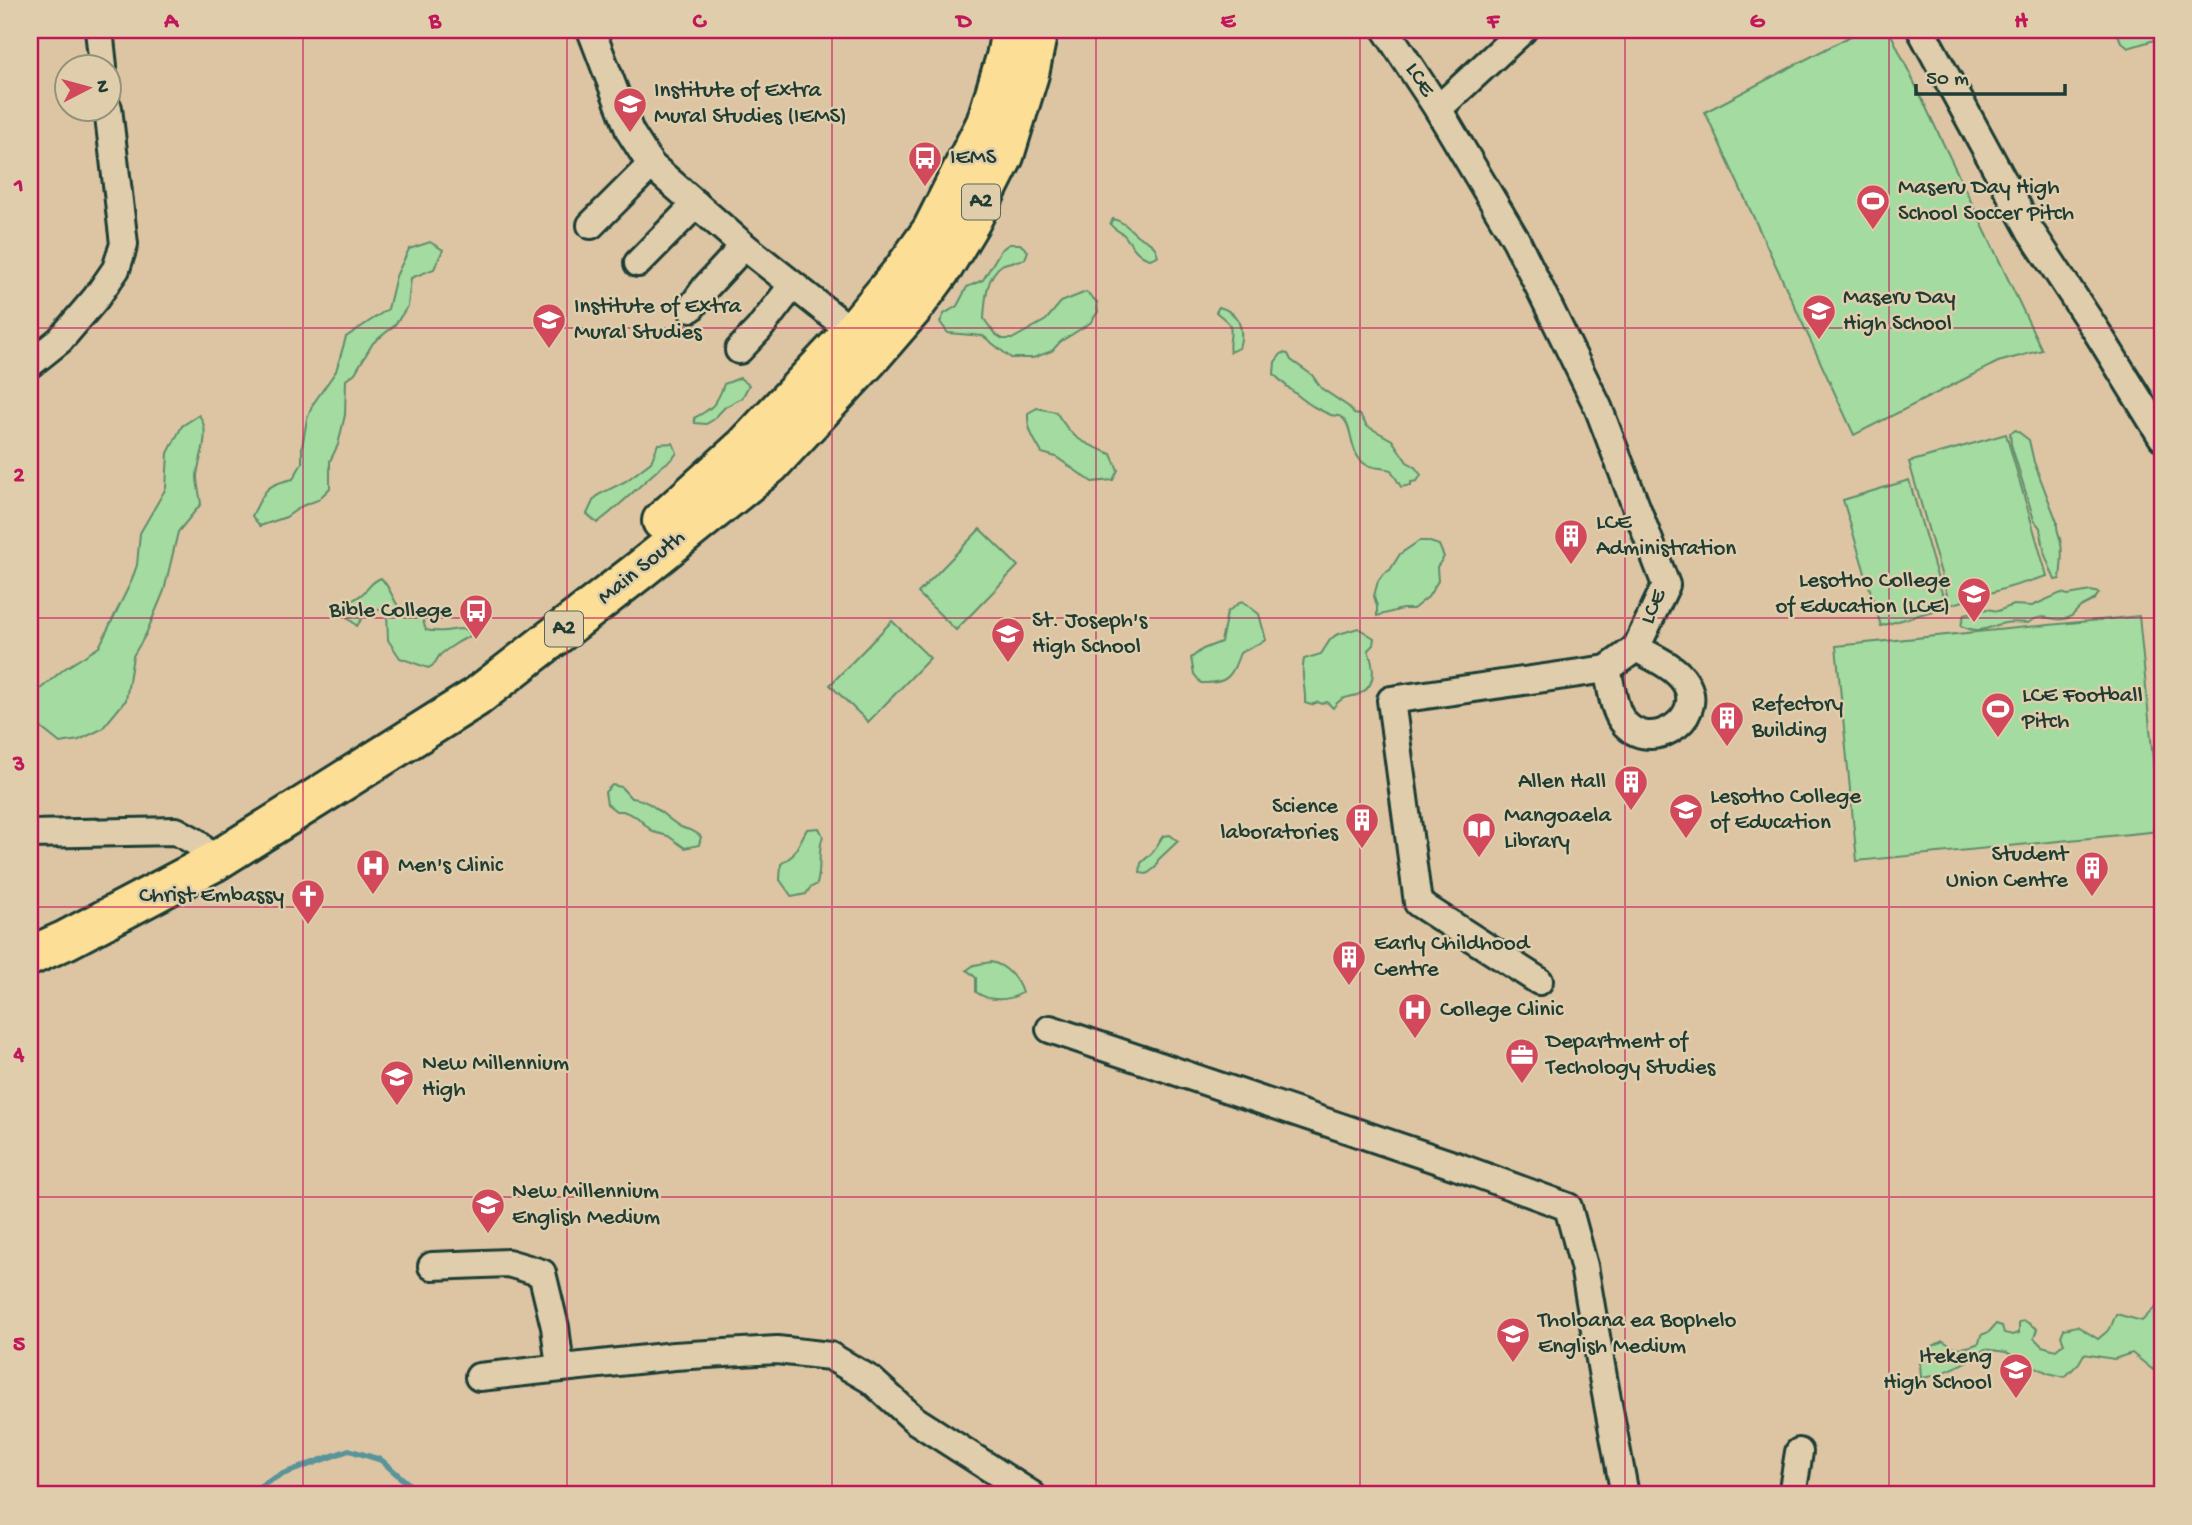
<svg xmlns="http://www.w3.org/2000/svg" width="2192" height="1525" font-family="'Gochi Hand',sans-serif">
	<style>
		.green { fill: #a3dba0; stroke: #618c6a; stroke-width: 2 }
		.lines { fill: none; stroke-linecap: round; stroke-linejoin: round }
		.stream { stroke: #599499; stroke-width: 6 }
		.minor-casing { stroke: #1f3d34; stroke-width: 32 }
		.highway-casing { stroke: #1f3d34; stroke-width: 44 }
		.minor { stroke: #dfcdab; stroke-width: 26 }
		.highway { stroke: #fcde96; stroke-width: 38 }
		.grid { fill: none; stroke: #c2185b; stroke-width: 2; stroke-opacity: 0.55 }
		.labels { text-anchor: middle; dominant-baseline: central; stroke-width: 5; stroke-linejoin: round; paint-order: stroke }
		.shield { fill: #dfcdab; stroke: #596858; stroke-width: 2 }
		.shield-label { font-size: 21px; font-weight: bold; fill: #1f3d34 }
		.street-label { font-size: 23px; fill: #1f3d34; stroke: #dfcdab }
		.poi-label { font-size: 23px; fill: #1f3d34; stroke: #dfcdab; text-anchor: start }
		.neatline { fill: none; stroke: #c2185b; stroke-width: 2.5 }
		.grid-label { font-size: 23px; text-anchor: middle; font-weight: bold; fill: #c2185b }
	</style>
	<rect width="100%" height="100%" fill="#ddc5a4"/>
	<filter id="ink" filterUnits="userSpaceOnUse"><feTurbulence type="fractalNoise" baseFrequency=".0143" numOctaves="2"/><feDisplacementMap in="SourceGraphic" scale="14" xChannelSelector="R" yChannelSelector="G"/><feConvolveMatrix kernelMatrix="1 2 1 2 8 2 1 2 1" color-interpolation-filters="sRGB"/></filter>
	<g filter="url(#ink)">
		<g class="green">
			<polygon points="1862,30 1889,30 2042,350 1998,362 1854,435 1705,112"/>
			<polygon points="2116,30 2158,30 2161,38 2128,48 2121,42"/>
			<path d="M 1113,219 C 1125,222 1129,229 1138,236 C 1148,242 1156,244 1158,256 L 1150,259 C 1137,256 1132,245 1124,235 C 1119,230 1115,231 1110,224 Z"/>
			<path d="M 430,242 L 443,250 L 434,269 L 411,278 L 408,306 L 394,326 L 373,343 L 355,373 L 346,380 L 345,415 L 338,445 L 330,461 L 330,488 L 318,500 L 302,506 L 286,517 L 260,526 L 252,516 C 265,491 264,485 293,479 L 302,463 L 302,447 L 307,419 L 313,404 L 336,371 L 346,337 L 388,309 L 396,276 L 409,249 Z"/>
			<path d="M 1009,244 L 1020,244 L 1028,251 L 1025,259 C 1018,262 1009,261 1002,265 C 986,275 985,302 984,319 L 995,334 L 1003,339 L 1012,339 L 1046,320 L 1061,302 L 1086,292 L 1097,302 L 1098,312 L 1090,323 L 1060,342 L 1052,351 L 1033,358 L 1011,358 L 983,336 L 948,333 L 940,322 L 944,314 L 957,306 L 967,287 L 983,280 L 1001,250 Z"/>
			<path d="M 1219,307 C 1239,312 1245,329 1239,348 L 1230,352 C 1227,342 1234,333 1229,324 C 1226,319 1220,316 1216,312 Z"/>
			<path d="M 1282,353 L 1288,354 L 1291,360 L 1312,375 L 1321,388 L 1349,407 L 1354,414 L 1360,415 L 1367,426 L 1392,440 L 1407,462 L 1414,466 L 1421,475 L 1417,481 L 1411,482 L 1411,485 L 1401,487 L 1391,470 C 1383,467 1373,469 1365,464 C 1348,453 1354,425 1341,417 C 1338,415 1334,416 1331,415 C 1326,413 1320,410 1316,408 C 1306,403 1282,383 1274,374 L 1275,362 Z"/>
			<path d="M 740,378 L 749,385 L 742,398 L 725,407 L 713,420 L 706,424 L 695,423 L 694,418 C 712,409 717,404 724,384 Z"/>
			<path d="M 1037,408 L 1056,412 C 1074,441 1080,441 1111,454 L 1118,470 L 1113,480 L 1092,482 L 1056,457 L 1042,453 C 1034,440 1027,429 1028,413 Z"/>
			<path d="M 199,415 C 212,433 199,457 197,476 C 197,485 200,495 201,504 L 178,532 L 164,591 L 146,634 L 133,656 L 126,700 L 102,729 L 79,740 L 60,743 L 40,727 L 30,713 L 30,704 L 33,695 L 64,669 L 99,647 L 131,582 L 137,565 L 140,533 L 166,488 L 168,453 L 182,426 Z"/>
			<path d="M 2016,430 L 2029,440 L 2034,462 L 2057,522 C 2056,533 2060,534 2061,544 C 2063,553 2061,569 2060,579 L 2055,580 L 2045,555 L 2040,528 L 2034,520 L 2011,444 L 2010,433 Z"/>
			<polygon points="2006,434 2047,576 1950,605 1909,462"/>
			<path d="M 673,443 L 677,453 C 671,462 668,461 661,467 C 639,486 620,506 597,523 L 587,514 L 593,501 L 598,495 L 626,481 L 651,462 L 658,444 Z"/>
			<polygon points="1909,480 1946,607 1881,626 1843,500"/>
			<polygon points="980,529 1018,566 956,630 918,593"/>
			<polygon points="1419,541 1427,541 1439,545 1444,557 1437,567 1438,581 1428,597 1413,609 1402,609 1377,616 1377,606 1374,596 1378,581 1383,574 1390,570 1400,554"/>
			<path d="M 381,578 C 398,596 392,616 422,618 L 426,630 C 441,634 449,629 465,629 L 470,636 C 461,640 447,649 440,655 C 435,661 436,665 428,668 L 400,658 L 388,640 L 387,613 L 370,606 L 357,626 L 347,617 L 343,610 C 347,600 355,601 362,594 C 370,588 370,582 381,578 Z"/>
			<path d="M 2091,591 L 2099,593 C 2094,602 2089,602 2081,607 C 2076,610 2074,616 2068,618 C 2052,624 2045,610 2028,623 C 2021,623 2013,621 2005,623 C 1986,627 1982,635 1961,626 L 1964,614 L 1987,609 L 1998,611 L 2013,605 L 2032,606 L 2061,593 L 2068,595 Z"/>
			<path d="M 1242,601 L 1259,614 L 1266,640 L 1240,653 C 1231,677 1228,684 1201,683 L 1194,674 L 1191,658 L 1203,649 L 1221,642 L 1227,612 Z"/>
			<polygon points="2139,616 2160,831 1857,861 1836,646"/>
			<polygon points="892,621 930,658 868,722 830,685"/>
			<path d="M 1358,628 L 1374,638 L 1373,645 L 1368,650 C 1373,663 1378,682 1363,692 C 1351,700 1345,692 1333,708 L 1327,702 L 1322,704 L 1318,702 L 1311,705 L 1305,703 C 1306,686 1300,678 1304,659 L 1321,654 L 1330,640 L 1336,635 Z"/>
			<path d="M 612,785 L 621,787 L 631,798 C 652,799 664,818 681,827 C 690,831 695,830 701,837 L 699,845 L 685,848 L 668,836 L 653,832 L 637,817 L 623,811 L 616,811 L 607,804 L 605,792 Z"/>
			<path d="M 819,828 L 823,836 C 817,852 822,867 817,884 L 810,888 L 806,894 L 792,897 L 780,880 L 781,864 L 793,855 L 807,829 Z"/>
			<polygon points="1170,835 1178,841 1158,860 1156,867 1147,874 1140,873 1141,863 1152,853 1163,836"/>
			<path d="M 991,962 C 1006,965 1018,979 1022,993 C 1009,1001 989,1002 976,992 L 976,978 L 967,970 L 974,965 Z"/>
			<path d="M 2162,1300 L 2162,1327 L 2153,1335 L 2162,1350 L 2153,1370 L 2132,1353 L 2114,1359 L 2084,1354 L 2079,1363 L 2065,1377 L 2048,1373 L 2006,1352 L 1985,1349 C 1969,1362 1941,1376 1921,1378 L 1920,1363 L 1925,1358 L 1931,1357 L 1933,1346 L 1943,1341 C 1956,1350 1965,1349 1979,1343 L 1981,1335 L 1989,1332 L 1996,1324 L 2002,1326 L 2004,1333 L 2013,1335 L 2019,1333 L 2019,1322 L 2025,1321 L 2037,1329 L 2034,1338 L 2042,1346 L 2056,1350 L 2064,1343 L 2061,1336 L 2064,1329 L 2077,1326 L 2098,1339 L 2110,1329 L 2116,1314 L 2142,1321 Z"/>
		</g>
		<g class="lines">
			<polyline class="stream" points="245,1495 280,1475 349,1450 381,1460 421,1495"/>
			<g class="minor-casing">
				<g id="minor">
					<polyline points="99,30 103,66"/>
					<polyline points="591,30 630,132 651,165 744,246 864,341"/>
					<polyline points="1386,30 1438,109 1516,240 1598,407 1666,585 1636,648 1607,669 1391,700 1418,903 1539,981"/>
					<polyline points="1921,30 2031,232 2097,332 2162,437"/>
					<polyline points="1438,109 1523,30"/>
					<polyline points="591,225 651,165"/>
					<polyline points="638,263 696,204"/>
					<polyline points="691,308 706,287 744,246"/>
					<polyline points="739,350 759,329 792,286"/>
					<polyline points="30,364 60,340 96,298 116,269 124,244 108,108"/>
					<path d="M 1607,669 C 1611,684 1612,703 1620,717 C 1645,759 1709,719 1685,682 C 1675,666 1652,657 1636,648"/>
					<polyline points="30,834 176,831 196,842 214,862"/>
					<polyline points="1050,1029 1456,1166 1568,1207 1584,1266 1604,1383 1625,1495"/>
					<polyline points="432,1266 508,1263 542,1273 555,1327 560,1368"/>
					<polyline points="479,1377 674,1356 777,1350 830,1356 871,1380 915,1420 1032,1495"/>
					<polyline points="1792,1495 1799,1452"/>
				</g>
			</g>
			<g class="highway-casing">
				<g id="highway">
					<polyline points="662,521 745,446 852,332 902,272 932,230 986,123 1006,57 1011,30"/>
					<polyline points="30,956 66,940 214,862 475,698 640,570 770,465 868,360 913,308 944,266 971,221 1004,156 1029,74 1038,30"/>
				</g>
			</g>
			<use href="#minor" class="minor"/>
			<use href="#highway" class="highway"/>
		</g>
	</g>
	<path class="grid" d="M 303,30 L 303,1495M 567,30 L 567,1495M 832,30 L 832,1495M 1096,30 L 1096,1495M 1360,30 L 1360,1495M 1625,30 L 1625,1495M 1889,30 L 1889,1495M 30,328 L 2162,328M 30,618 L 2162,618M 30,907 L 2162,907M 30,1197 L 2162,1197"/>
	<defs>
		<g id="school-pin" transform="scale(1.75)"><path d="M0 17L-7.5 6A9.5 9.5 0 1 1 7.5 6Z" fill="#d1495b" stroke="#dfcdab"/><path d="M0-5L7-2L0 1L-7-2ZM-4 1L0 2.5L4 1V4Q0 6-4 4Z" fill="#fff"/></g>
		<g id="bus-pin" transform="scale(1.75)"><path d="M0 17L-7.5 6A9.5 9.5 0 1 1 7.5 6Z" fill="#d1495b" stroke="#dfcdab"/><path d="M-5-6H5V4H4V6H2V4H-2V6H-4V4H-5ZM-3.5-4V0h7V-4ZM-3.5 1.2v1.5H-2V1.2ZM2 1.2v1.5H3.5V1.2Z" fill="#fff"/></g>
		<g id="stadium-pin" transform="scale(1.75)"><path d="M0 17L-7.5 6A9.5 9.5 0 1 1 7.5 6Z" fill="#d1495b" stroke="#dfcdab"/><path d="M0-5a6.5 5 0 1 0 0 10a6.5 5 0 1 0 0-10ZM-3.5-1.8h7v3.6h-7Z" fill="#fff"/></g>
		<g id="university-pin" transform="scale(1.75)"><path d="M0 17L-7.5 6A9.5 9.5 0 1 1 7.5 6Z" fill="#d1495b" stroke="#dfcdab"/><path d="M0-5L7-2L0 1L-7-2ZM-4 1L0 2.5L4 1V4Q0 6-4 4Z" fill="#fff"/></g>
		<g id="building-pin" transform="scale(1.75)"><path d="M0 17L-7.5 6A9.5 9.5 0 1 1 7.5 6Z" fill="#d1495b" stroke="#dfcdab"/><path d="M-4-6H4V6H1V3H-1V6H-4ZM-2.5-4.3h1.7v1.8h-1.7ZM.8-4.3h1.7v1.8H.8ZM-2.5-1h1.7V.8h-1.7ZM.8-1h1.7V.8H.8Z" fill="#fff"/></g>
		<g id="library-pin" transform="scale(1.75)"><path d="M0 17L-7.5 6A9.5 9.5 0 1 1 7.5 6Z" fill="#d1495b" stroke="#dfcdab"/><path d="M-6-4Q-3-5.5-.7-3.5V5Q-3 3-6 4ZM6-4Q3-5.5 .7-3.5V5Q3 3 6 4Z" fill="#fff"/></g>
		<g id="hospital-pin" transform="scale(1.75)"><path d="M0 17L-7.5 6A9.5 9.5 0 1 1 7.5 6Z" fill="#d1495b" stroke="#dfcdab"/><path d="M-5-5h3v3.5h4V-5h3V5h-3V1.5h-4V5h-3Z" fill="#fff"/></g>
		<g id="church-pin" transform="scale(1.75)"><path d="M0 17L-7.5 6A9.5 9.5 0 1 1 7.5 6Z" fill="#d1495b" stroke="#dfcdab"/><path d="M-1.2-6h2.4v3.5h3.3v2.4h-3.3V6h-2.4V-.1h-3.3v-2.4h3.3Z" fill="#fff"/></g>
		<g id="office-pin" transform="scale(1.75)"><path d="M0 17L-7.5 6A9.5 9.5 0 1 1 7.5 6Z" fill="#d1495b" stroke="#dfcdab"/><path d="M-6-3h4V-5.5h4V-3h4V5H-6ZM-1-4.5V-3h2v-1.5ZM-6 0V1H6V0Z" fill="#fff"/></g>
	</defs>
	<g fill-rule="evenodd">
		<use href="#school-pin" x="630" y="104"/>
		<use href="#bus-pin" x="925" y="158"/>
		<use href="#stadium-pin" x="1873" y="201"/>
		<use href="#school-pin" x="1819" y="311"/>
		<use href="#university-pin" x="549" y="320"/>
		<use href="#building-pin" x="1571" y="536"/>
		<use href="#university-pin" x="1974" y="594"/>
		<use href="#bus-pin" x="476" y="611"/>
		<use href="#school-pin" x="1008" y="634"/>
		<use href="#stadium-pin" x="1998" y="709"/>
		<use href="#building-pin" x="1727" y="718"/>
		<use href="#building-pin" x="1631" y="782"/>
		<use href="#university-pin" x="1686" y="810"/>
		<use href="#building-pin" x="1362" y="820"/>
		<use href="#library-pin" x="1479" y="829"/>
		<use href="#hospital-pin" x="373" y="866"/>
		<use href="#building-pin" x="2092" y="868"/>
		<use href="#church-pin" x="308" y="896"/>
		<use href="#building-pin" x="1349" y="957"/>
		<use href="#hospital-pin" x="1415" y="1010"/>
		<use href="#office-pin" x="1522" y="1055"/>
		<use href="#school-pin" x="397" y="1077"/>
		<use href="#school-pin" x="488" y="1205"/>
		<use href="#school-pin" x="1513" y="1334"/>
		<use href="#school-pin" x="2016" y="1370"/>
	</g>
	<g class="labels">
		<g class="shield">
			<rect x="962" y="184.5" width="38" height="35" rx="5"/>
			<rect x="545" y="611.5" width="38" height="35" rx="5"/>
		</g>
		<g class="shield-label">
			<text x="981" y="202">A2</text>
			<text x="564" y="629">A2</text>
		</g>
		<g class="street-label">
			<text transform="translate(1419 80) rotate(57)">LCE</text>
			<text transform="translate(642 568) rotate(-39)">Main South</text>
			<text transform="translate(1654 607) rotate(-68)">LCE</text>
		</g>
		<g class="poi-label">
			<text x="654" y="91">Institute of Extra<tspan x="654" dy="26">Mural Studies (IEMS)</tspan></text>
			<text x="950" y="158">IEMS</text>
			<text x="1898" y="188">Maseru Day High<tspan x="1898" dy="26">School Soccer Pitch</tspan></text>
			<text x="1843" y="298">Maseru Day<tspan x="1843" dy="26">High School</tspan></text>
			<text x="574" y="307">Institute of Extra<tspan x="574" dy="26">Mural Studies</tspan></text>
			<text x="1596" y="523">LCE<tspan x="1596" dy="26">Administration</tspan></text>
			<text x="1950" y="581" text-anchor="end">Lesotho College<tspan x="1950" dy="26">of Education (LCE)</tspan></text>
			<text x="452" y="611" text-anchor="end">Bible College</text>
			<text x="1032" y="621">St. Joseph's<tspan x="1032" dy="26">High School</tspan></text>
			<text x="2022" y="696">LCE Football<tspan x="2022" dy="26">Pitch</tspan></text>
			<text x="1752" y="705">Refectory<tspan x="1752" dy="26">Building</tspan></text>
			<text x="1606" y="782" text-anchor="end">Allen Hall</text>
			<text x="1710" y="797">Lesotho College<tspan x="1710" dy="26">of Education</tspan></text>
			<text x="1338" y="807" text-anchor="end">Science<tspan x="1338" dy="26">laboratories</tspan></text>
			<text x="1504" y="816">Mangoaela<tspan x="1504" dy="26">Library</tspan></text>
			<text x="2068" y="855" text-anchor="end">Student<tspan x="2068" dy="26">Union Centre</tspan></text>
			<text x="398" y="866">Men's Clinic</text>
			<text x="284" y="896" text-anchor="end">Christ Embassy</text>
			<text x="1374" y="944">Early Childhood<tspan x="1374" dy="26">Centre</tspan></text>
			<text x="1440" y="1010">College Clinic</text>
			<text x="1546" y="1042">Department of<tspan x="1546" dy="26">Techology Studies</tspan></text>
			<text x="422" y="1064">New Millennium<tspan x="422" dy="26">High</tspan></text>
			<text x="512" y="1192">New Millennium<tspan x="512" dy="26">English Medium</tspan></text>
			<text x="1538" y="1321">Tholoana ea Bophelo<tspan x="1538" dy="26">English Medium</tspan></text>
			<text x="1992" y="1357" text-anchor="end">Itekeng<tspan x="1992" dy="26">High School</tspan></text>
		</g>
	</g>
	<rect width="2192" height="1525" fill="none" stroke="#dfcdab" stroke-width="77"/>
	<g transform="translate(88 88) rotate(84)"><circle r="33" fill="#dfcdab" stroke="#92937b" stroke-width="2"/>
	<path d="M0-5L12 26L0 18L-12 26Z" fill="#d1495b"/>
	<text y="-10" font-size="19" font-weight="bold" text-anchor="middle" fill="#1f3d34">N</text>
	</g>
	<path d="M1916 84v10h149v-10" fill="none" stroke="#1f3d34" stroke-width="3.5"/>
	<text x="1926" y="84" font-size="21" fill="#1f3d34" stroke="#dfcdab" stroke-width="5" paint-order="stroke">50 m</text>
	<rect x="38" y="38" width="2116" height="1448" class="neatline"/>
	<g class="grid-label">
		<text x="171" y="27">A</text>
		<text x="435" y="27">B</text>
		<text x="699" y="27">C</text>
		<text x="964" y="27">D</text>
		<text x="1228" y="27">E</text>
		<text x="1493" y="27">F</text>
		<text x="1757" y="27">G</text>
		<text x="2021" y="27">H</text>
		<text x="19" y="191">1</text>
		<text x="19" y="481">2</text>
		<text x="19" y="770">3</text>
		<text x="19" y="1060">4</text>
		<text x="19" y="1350">5</text>
	</g>
</svg>
